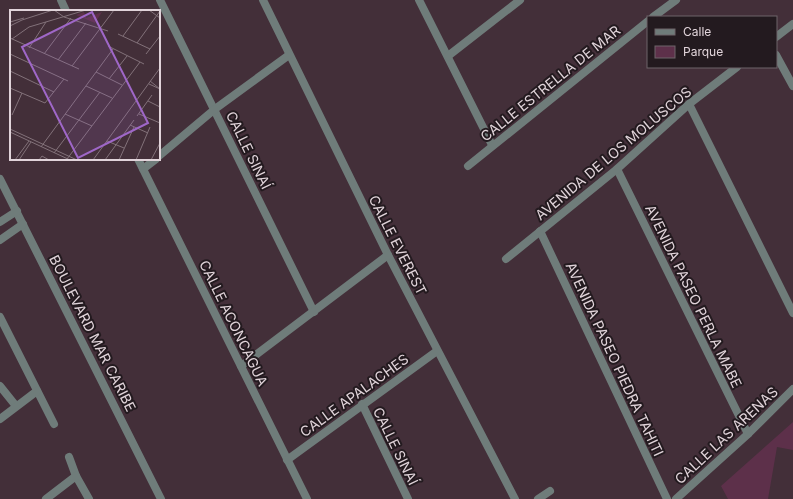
<svg xmlns="http://www.w3.org/2000/svg" width="793" height="499" font-family="Inter,sans-serif">
	<style>
		.green { fill: #5d304a }
		.lines { fill: none; stroke-linecap: round; stroke-linejoin: round }
		.street { stroke: #6f7c7a; stroke-width: 8 }
		.labels { text-anchor: middle; dominant-baseline: central; stroke-width: 4; stroke-linejoin: round; paint-order: stroke }
		.street-label { font-size: 14px; fill: #e1d4da; stroke: #231a1f }
		.inset-road { fill: none; stroke: #827179; stroke-width: 1 }
		.view { fill: #9f67c8; fill-opacity: 0.15; stroke: #9f67c8; stroke-width: 2 }
		.inset-edge { fill: none; stroke: #e1d4da; stroke-width: 2 }
	</style>
	<rect width="100%" height="100%" fill="#432f39"/>
	<polygon class="green" points="793,422 793,450 777,447 768,499 728,499 721,486"/>
	<g class="lines">
		<g class="street">
			<polyline points="61,0 66,11"/>
			<polyline points="160,0 314,312"/>
			<polyline points="263,0 388,255 515,499"/>
			<polyline points="419,0 492,145"/>
			<polyline points="653,17 676,0"/>
			<polyline points="776,37 793,24"/>
			<polyline points="776,55 793,86"/>
			<polyline points="448,56 520,0"/>
			<polyline points="689,104 793,313"/>
			<polyline points="159,156 215,109 289,55"/>
			<polyline points="138,159 307,499"/>
			<polyline points="468,166 648,21"/>
			<polyline points="143,169 156,159"/>
			<polyline points="617,169 748,434"/>
			<polyline points="0,179 161,499"/>
			<polyline points="0,222 17,211"/>
			<polyline points="540,231 667,499"/>
			<polyline points="0,240 23,224"/>
			<polyline points="506,259 617,169 689,104 737,67"/>
			<polyline points="0,317 54,424"/>
			<polyline points="241,366 388,255"/>
			<polyline points="0,386 16,406"/>
			<polyline points="362,404 408,499"/>
			<polyline points="0,419 37,391"/>
			<polyline points="69,457 76,476 89,499"/>
			<polyline points="287,460 437,351"/>
			<polyline points="46,499 76,476"/>
			<polyline points="538,499 550,491"/>
			<polyline points="676,499 748,434 793,389"/>
		</g>
	</g>
	<g class="labels">
		<g class="street-label">
			<text transform="translate(550 83) rotate(-39)">CALLE ESTRELLA DE MAR</text>
			<text transform="translate(249 150) rotate(64)">CALLE SINAÍ</text>
			<text transform="translate(613 153) rotate(-40)">AVENIDA DE LOS MOLUSCOS</text>
			<text transform="translate(398 245) rotate(63)">CALLE EVEREST</text>
			<text transform="translate(694 296) rotate(64)">AVENIDA PASEO PERLA MABE</text>
			<text transform="translate(234 323) rotate(64)">CALLE ACONCAGUA</text>
			<text transform="translate(93 333) rotate(63)">BOULEVARD MAR CARIBE</text>
			<text transform="translate(615 359) rotate(65)">AVENIDA PASEO PIEDRA TAHITI</text>
			<text transform="translate(354 395) rotate(-36)">CALLE APALACHES</text>
			<text transform="translate(726 435) rotate(-43)">CALLE LAS ARENAS</text>
			<text transform="translate(396 446) rotate(64)">CALLE SINAÍ</text>
		</g>
	</g>
	<g transform="translate(10 10)">
		<rect width="150" height="150" fill="#432f39"/>
		<path d="M 74,2 L 76,8 L 92,2 L 85,13 L 66,5 Z" fill="#5d304a"/>
		<path class="inset-road" d="M 44,0 L 54,7 L 98,21M 139,0 L 150,8M 0,12 L 14,8M 0,16 L 12,10 L 43,0M 108,24 L 140,39M 113,26 L 132,0M 0,28 L 69,59M 2,29 L 19,17 L 76,0M 127,33 L 150,1M 98,36 L 134,54M 19,38 L 36,12M 0,44 L 58,71M 34,44 L 61,8M 136,44 L 150,26M 48,50 L 76,13M 62,56 L 104,0M 0,61 L 44,82M 86,62 L 112,75M 99,69 L 117,46M 140,71 L 150,79M 139,74 L 150,79M 76,76 L 102,88M 0,78 L 35,93 L 54,69M 138,91 L 150,97M 55,104 L 82,116M 129,104 L 150,113M 2,105 L 12,83M 127,106 L 142,85M 120,115 L 138,123M 0,119 L 67,150M 0,122 L 60,150M 97,131 L 114,138M 31,137 L 103,39M 44,143 L 90,82M 57,149 L 130,52M 5,150 L 19,131M 9,150 L 21,132M 29,150 L 32,146 L 39,150M 83,150 L 150,58M 95,150 L 124,110M 109,150 L 124,117M 126,150 L 140,117M 141,150 L 150,133"/>
		<path class="view" d="M 82,2 L 138,113 L 68,148 L 12,37 Z"/>
		<rect width="150" height="150" class="inset-edge"/>
	</g>
	<rect x="647" y="16" width="130" height="52" fill="#231a1f" stroke="#6f646a"/>
	<rect x="655" y="29" width="20" height="6" fill="#6f7c7a" stroke="#6f646a"/>
	<text x="683" y="36" font-size="12" fill="#e1d4da">Calle</text>
	<rect x="655" y="46" width="20" height="12" fill="#5d304a" stroke="#6f646a"/>
	<text x="683" y="56" font-size="12" fill="#e1d4da">Parque</text>
</svg>
